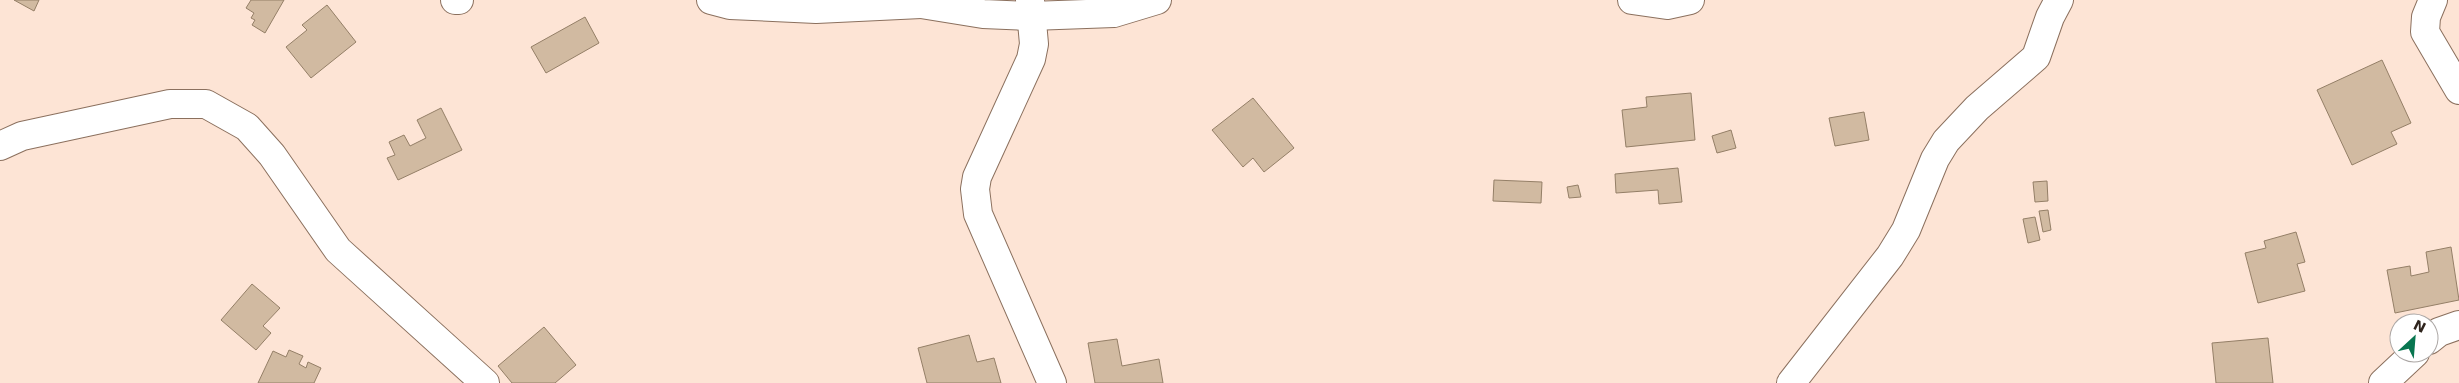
<svg xmlns="http://www.w3.org/2000/svg" width="2459" height="383" font-family="'DejaVu Sans',sans-serif">
	<style>
		.building { fill: #d1baa1; stroke: #947f67 }
		.lines { fill: none; stroke-linecap: round; stroke-linejoin: round }
		.street-casing { stroke: #8b705e; stroke-width: 30 }
		.street { stroke: #fff; stroke-width: 28 }
	</style>
	<rect width="100%" height="100%" fill="#fde4d5"/>
	<g class="building">
		<polygon points="14,0 39,0 34,11"/>
		<polygon points="251,0 284,0 265,33 252,25 255,20 251,18 254,13 246,8"/>
		<polygon points="327,5 356,42 311,78 286,47 307,30 302,25"/>
		<polygon points="585,17 599,43 546,73 531,47"/>
		<polygon points="2382,60 2411,123 2391,132 2397,144 2352,165 2317,90"/>
		<polygon points="1691,93 1695,140 1626,147 1622,110 1647,107 1646,97"/>
		<polygon points="1253,98 1294,148 1264,172 1253,158 1243,167 1212,130"/>
		<polygon points="441,108 462,150 398,180 387,158 395,155 389,142 404,135 410,146 426,138 417,120"/>
		<polygon points="1864,112 1869,140 1835,146 1829,118"/>
		<polygon points="1731,130 1736,148 1717,153 1712,136"/>
		<polygon points="1678,168 1682,202 1659,204 1658,190 1616,193 1615,174"/>
		<polygon points="1494,180 1542,182 1541,203 1493,201"/>
		<polygon points="2047,181 2048,201 2035,202 2033,182"/>
		<polygon points="1578,185 1581,197 1569,198 1567,187"/>
		<polygon points="2048,210 2051,230 2043,232 2039,211"/>
		<polygon points="2035,217 2040,240 2028,243 2023,219"/>
		<polygon points="2296,232 2305,262 2297,264 2305,291 2258,303 2245,253 2266,248 2264,241"/>
		<polygon points="2451,247 2459,300 2395,313 2387,270 2410,266 2411,276 2429,272 2426,252"/>
		<polygon points="252,284 280,308 263,326 271,333 256,350 221,320"/>
		<polygon points="544,327 576,365 555,383 512,383 498,366"/>
		<polygon points="969,335 977,362 994,358 1001,383 927,383 918,348"/>
		<polygon points="2268,338 2273,383 2216,383 2212,343"/>
		<polygon points="1117,339 1122,366 1159,359 1163,383 1095,383 1088,343"/>
		<polygon points="289,350 303,356 299,364 306,368 308,362 321,368 314,383 258,383 273,351 286,357"/>
	</g>
	<g class="lines">
		<g class="street-casing">
			<g id="street">
				<polyline points="455,0 459,0"/>
				<polyline points="711,0 730,5 816,9 921,4 930,0"/>
				<polyline points="1030,0 1034,44 1031,59 977,177 975,189 978,214 1052,383"/>
				<polyline points="1632,0 1667,5 1690,0"/>
				<polyline points="2433,0 2426,17 2425,32 2459,90"/>
				<polyline points="921,4 983,14 1031,16 1114,13 1157,0"/>
				<polyline points="0,146 22,136 170,104 206,104 247,127 272,155 338,250 485,383"/>
				<polyline points="2429,340 2439,332 2459,325"/>
				<polyline points="1791,383 1890,256 1906,230 1935,159 1946,141 1977,108 2036,57 2050,17 2059,0"/>
				<polyline points="2383,383 2415,353"/>
			</g>
		</g>
		<use href="#street" class="street"/>
	</g>
	<g transform="translate(2414 338) rotate(26)"><circle r="24" fill="#ffffff" stroke="#aca7a5"/>
	<path d="M0-4L9 19L0 12L-9 19Z" fill="#087650"/>
	<text y="-8" font-size="14" font-weight="bold" text-anchor="middle" fill="#2f241d">N</text>
	</g>
</svg>
